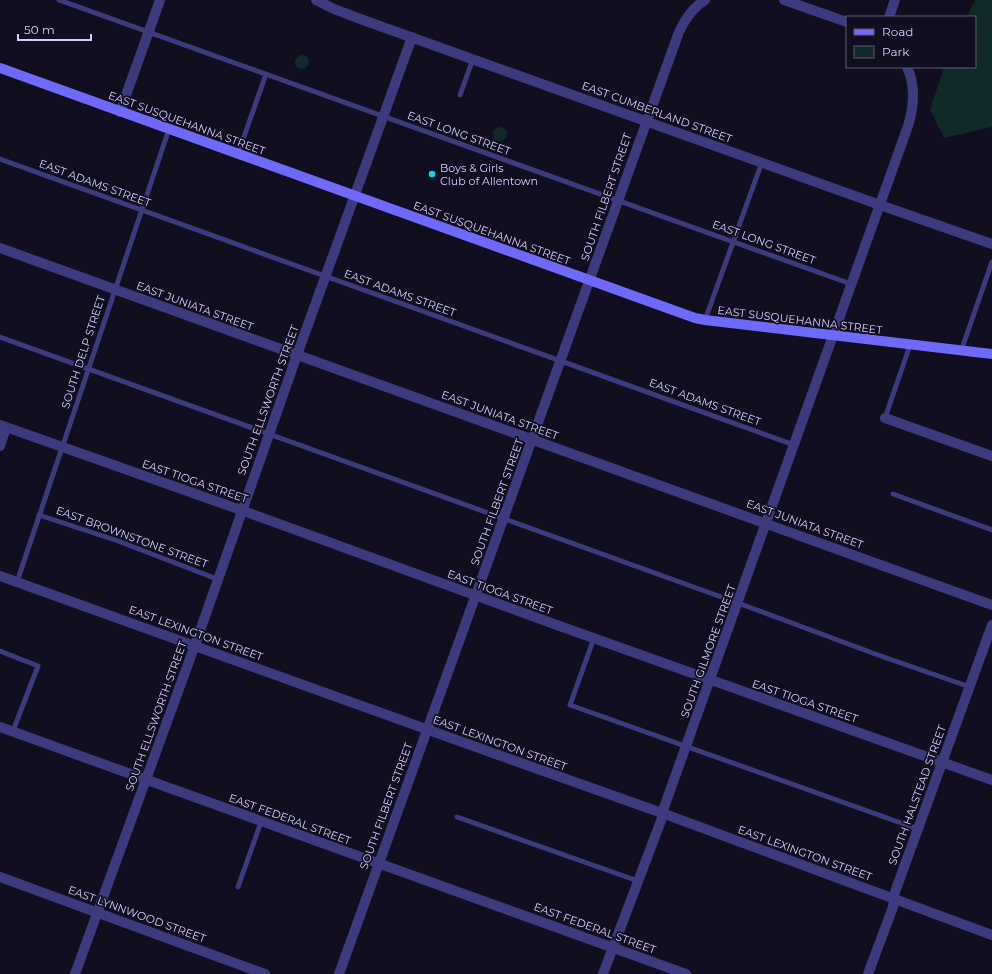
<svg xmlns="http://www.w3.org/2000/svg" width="992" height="974" font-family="Montserrat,sans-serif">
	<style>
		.green { fill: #112929 }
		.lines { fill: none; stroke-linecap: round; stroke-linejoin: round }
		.lane { stroke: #3d3a7d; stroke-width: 5 }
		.street { stroke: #3d3a7d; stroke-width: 10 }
		.secondary { stroke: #6e69f9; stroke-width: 10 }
		.poi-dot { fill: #09d6ee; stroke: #110e20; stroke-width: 1.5 }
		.labels { text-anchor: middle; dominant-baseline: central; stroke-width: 3.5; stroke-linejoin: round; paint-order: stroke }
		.street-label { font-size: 11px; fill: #d4cefd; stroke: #110e20 }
		.poi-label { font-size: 11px; fill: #d4cefd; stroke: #110e20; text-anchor: start }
	</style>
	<rect width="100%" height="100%" fill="#110e20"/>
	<g class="green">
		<polygon points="975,0 992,0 992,127 944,138 930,110 944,67 975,67 975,17 967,17"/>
		<circle cx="302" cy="62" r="7"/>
		<circle cx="500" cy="134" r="7"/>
	</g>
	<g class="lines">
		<g class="lane">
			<polyline points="59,0 851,284"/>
			<polyline points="460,95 473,59"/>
			<polyline points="238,154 266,74"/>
			<polyline points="0,159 794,445"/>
			<polyline points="705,320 762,162"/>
			<polyline points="0,337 738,603 878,655 970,687"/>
			<polyline points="961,351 992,262"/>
			<polyline points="885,418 910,345"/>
			<polyline points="893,494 992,530"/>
			<polyline points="39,515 118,541 217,579"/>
			<polyline points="17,582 169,129"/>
			<polyline points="594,638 570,705 918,829"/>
			<polyline points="0,651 38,666 13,731"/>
			<polyline points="457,817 638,881"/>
			<polyline points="238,887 261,822"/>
		</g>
		<g class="street">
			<polyline points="316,0 334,9 363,20 880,205 992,244"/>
			<polyline points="784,0 847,22"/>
			<polyline points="889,17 895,0"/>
			<polyline points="120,112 160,0"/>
			<polyline points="0,248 992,605"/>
			<polyline points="885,418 992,456"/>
			<polyline points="0,425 241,510 554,624 992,780"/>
			<polyline points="0,446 6,428"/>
			<polyline points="0,576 490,752 662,813 992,935"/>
			<polyline points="0,727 686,974"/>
			<polyline points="0,877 265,974"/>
			<polyline points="75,974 195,645 297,355 412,37"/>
			<path d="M 339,974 L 679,32 C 685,19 692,8 705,0"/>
			<path d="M 603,974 L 662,818 L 662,813 L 908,126 C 914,106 916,86 907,67"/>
			<polyline points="868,974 893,907 895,892 992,625"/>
		</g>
		<polyline class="secondary" points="0,68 695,318 705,320 992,354"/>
	</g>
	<circle class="poi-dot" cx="432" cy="174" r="4"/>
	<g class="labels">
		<g class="street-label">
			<text transform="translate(657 112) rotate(20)">EAST CUMBERLAND STREET</text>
			<text transform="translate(187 123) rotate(20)">EAST SUSQUEHANNA STREET</text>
			<text transform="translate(459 133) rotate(20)">EAST LONG STREET</text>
			<text transform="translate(95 183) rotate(20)">EAST ADAMS STREET</text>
			<text transform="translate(606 197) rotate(-71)">SOUTH FILBERT STREET</text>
			<text transform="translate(492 233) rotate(20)">EAST SUSQUEHANNA STREET</text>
			<text transform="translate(764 242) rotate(20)">EAST LONG STREET</text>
			<text transform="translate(400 293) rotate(20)">EAST ADAMS STREET</text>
			<text transform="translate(195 306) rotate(20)">EAST JUNIATA STREET</text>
			<text transform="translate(800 320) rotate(7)">EAST SUSQUEHANNA STREET</text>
			<text transform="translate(83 352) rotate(-72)">SOUTH DELP STREET</text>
			<text transform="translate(268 400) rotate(-70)">SOUTH ELLSWORTH STREET</text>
			<text transform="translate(705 402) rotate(20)">EAST ADAMS STREET</text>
			<text transform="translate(500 415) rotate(20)">EAST JUNIATA STREET</text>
			<text transform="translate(195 481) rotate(19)">EAST TIOGA STREET</text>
			<text transform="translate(497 502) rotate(-70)">SOUTH FILBERT STREET</text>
			<text transform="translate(805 524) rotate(20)">EAST JUNIATA STREET</text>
			<text transform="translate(132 537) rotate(20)">EAST BROWNSTONE STREET</text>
			<text transform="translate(500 592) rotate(20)">EAST TIOGA STREET</text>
			<text transform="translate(196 633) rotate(20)">EAST LEXINGTON STREET</text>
			<text transform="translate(708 651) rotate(-70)">SOUTH GILMORE STREET</text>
			<text transform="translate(805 701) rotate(19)">EAST TIOGA STREET</text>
			<text transform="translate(156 716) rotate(-70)">SOUTH ELLSWORTH STREET</text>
			<text transform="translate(500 743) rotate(20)">EAST LEXINGTON STREET</text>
			<text transform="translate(917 795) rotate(-70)">SOUTH HALSTEAD STREET</text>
			<text transform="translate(386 806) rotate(-70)">SOUTH FILBERT STREET</text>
			<text transform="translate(290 819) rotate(20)">EAST FEDERAL STREET</text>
			<text transform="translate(805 853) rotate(20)">EAST LEXINGTON STREET</text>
			<text transform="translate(137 914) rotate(20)">EAST LYNNWOOD STREET</text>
			<text transform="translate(595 928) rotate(20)">EAST FEDERAL STREET</text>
		</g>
		<g class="poi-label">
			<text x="440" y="168">Boys &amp; Girls<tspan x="440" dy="13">Club of Allentown</tspan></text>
		</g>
	</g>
	<rect x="846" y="16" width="130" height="52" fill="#110e20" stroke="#5f5b78"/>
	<rect x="854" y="29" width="20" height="6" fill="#6e69f9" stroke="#5f5b78"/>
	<text x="882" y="36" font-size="12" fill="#d4cefd">Road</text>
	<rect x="854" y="46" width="20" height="12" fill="#112929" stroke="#5f5b78"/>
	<text x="882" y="56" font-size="12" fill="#d4cefd">Park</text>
	<path d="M18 34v6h73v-6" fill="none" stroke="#d4cefd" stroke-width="2"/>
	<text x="24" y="34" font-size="12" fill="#d4cefd" stroke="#110e20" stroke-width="3" paint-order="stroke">50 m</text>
</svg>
